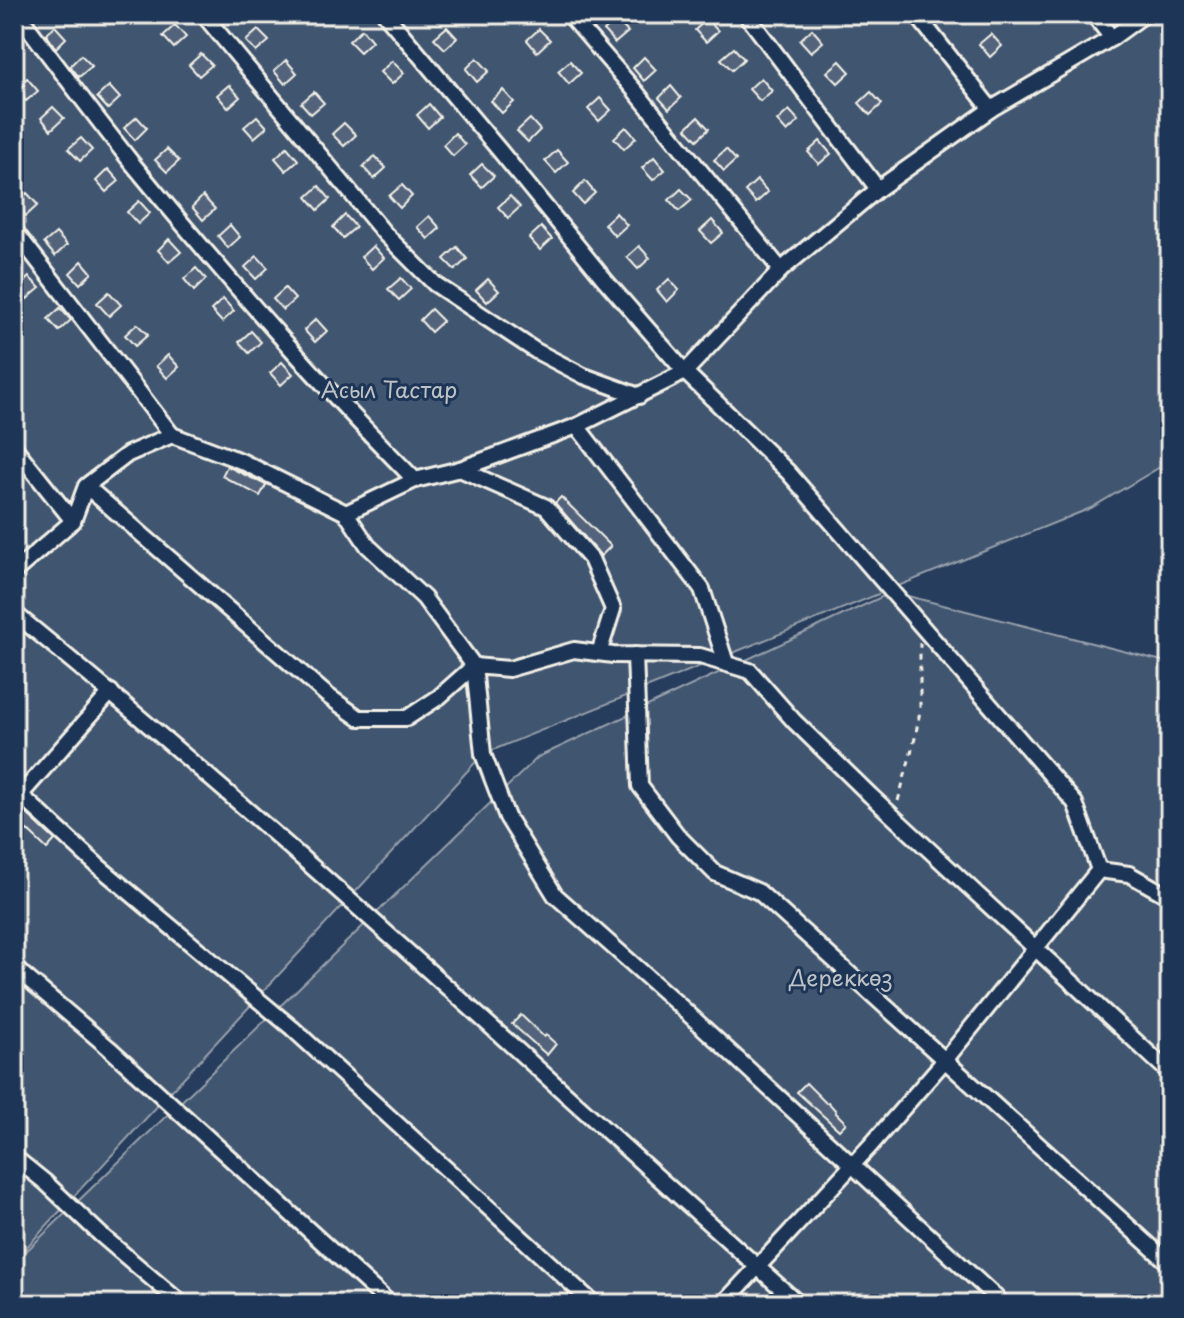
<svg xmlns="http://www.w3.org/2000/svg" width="1184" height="1318" font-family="'Playpen Sans',sans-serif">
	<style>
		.green { fill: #40546f; stroke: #9aa2ac; stroke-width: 2 }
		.building { fill: #52647b; stroke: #f4f1e8; stroke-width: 2 }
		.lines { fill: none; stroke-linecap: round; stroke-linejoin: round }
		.street-casing { stroke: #f4f1e8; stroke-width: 20 }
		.path { stroke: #f4f1e8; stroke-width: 3; stroke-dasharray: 6 6; stroke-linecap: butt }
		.street { stroke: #1d3557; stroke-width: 14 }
		.labels { text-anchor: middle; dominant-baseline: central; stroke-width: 6; stroke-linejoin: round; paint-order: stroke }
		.park-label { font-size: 22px; fill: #bec2c4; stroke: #1d3557 }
	</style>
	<rect width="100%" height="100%" fill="#263d5d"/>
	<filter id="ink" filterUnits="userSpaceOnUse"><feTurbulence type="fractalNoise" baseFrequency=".0125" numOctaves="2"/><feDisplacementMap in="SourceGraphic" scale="16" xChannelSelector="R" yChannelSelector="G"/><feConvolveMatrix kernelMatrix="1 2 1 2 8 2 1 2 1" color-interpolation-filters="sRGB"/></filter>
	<g filter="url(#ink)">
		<g class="green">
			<polygon points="14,14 1170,14 1170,461 1091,508 483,754 14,1261"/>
			<polygon points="892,592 1170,663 1170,1304 14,1304 14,1263 538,757"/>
		</g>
		<g class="building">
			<polygon points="707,19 718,31 706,42 695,30"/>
			<polygon points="616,20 628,32 615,43 604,31"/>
			<polygon points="175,25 186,37 174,48 163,36"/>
			<polygon points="55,26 66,38 56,48 46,34"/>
			<polygon points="447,27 457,38 445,49 434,38"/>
			<polygon points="362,29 372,41 360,52 349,41"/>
			<polygon points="539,29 550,40 537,52 527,40"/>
			<polygon points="812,29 823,42 811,52 800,40"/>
			<polygon points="258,30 269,41 256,52 246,41"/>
			<polygon points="991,34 1002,46 990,57 979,44"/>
			<polygon points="734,48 744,59 732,70 721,59"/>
			<polygon points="201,54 212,65 199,76 189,65"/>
			<polygon points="81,55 92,66 79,77 70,66"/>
			<polygon points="644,57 656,70 644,81 633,68"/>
			<polygon points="477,58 489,71 477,82 466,69"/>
			<polygon points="286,60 297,73 285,84 274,71"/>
			<polygon points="392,61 404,73 392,84 380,72"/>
			<polygon points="570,61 581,73 569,84 558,71"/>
			<polygon points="840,61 850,72 838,83 827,72"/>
			<polygon points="27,78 38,91 26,101 15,89"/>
			<polygon points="761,78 772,91 760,101 749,89"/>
			<polygon points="229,85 240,97 228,108 217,95"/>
			<polygon points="109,86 120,98 108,109 97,97"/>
			<polygon points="671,86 681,98 669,109 659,98"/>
			<polygon points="503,90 514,102 502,113 491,101"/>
			<polygon points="314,92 324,103 311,114 301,103"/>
			<polygon points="871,92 882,104 870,115 859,103"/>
			<polygon points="600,98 611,110 599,121 588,109"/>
			<polygon points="429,104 440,117 428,128 417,115"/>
			<polygon points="53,107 64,118 51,130 41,118"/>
			<polygon points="789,110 799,121 787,132 777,121"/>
			<polygon points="257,116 267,127 254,138 244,127"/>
			<polygon points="137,117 147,128 135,140 124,128"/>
			<polygon points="698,117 709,129 697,140 686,128"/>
			<polygon points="530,119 540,130 528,142 517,131"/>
			<polygon points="344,123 356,135 344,146 332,134"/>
			<polygon points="626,127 636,138 624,149 614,138"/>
			<polygon points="455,133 465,145 453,156 443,145"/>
			<polygon points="81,138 92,150 80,161 68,149"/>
			<polygon points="820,141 831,154 819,164 808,152"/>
			<polygon points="287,147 298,160 286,171 275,158"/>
			<polygon points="167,149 179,161 167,172 155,160"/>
			<polygon points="726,149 736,160 724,171 714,160"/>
			<polygon points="557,150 568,162 556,173 545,161"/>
			<polygon points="375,156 386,168 374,179 363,167"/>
			<polygon points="654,157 665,170 653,180 642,168"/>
			<polygon points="482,164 494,176 482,187 470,175"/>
			<polygon points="108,169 119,181 106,192 96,181"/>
			<polygon points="757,180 768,192 756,203 745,191"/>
			<polygon points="585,181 595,193 583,204 573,193"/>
			<polygon points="402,185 412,196 400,208 389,196"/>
			<polygon points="319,186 330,199 318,210 307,197"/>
			<polygon points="681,189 692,200 679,211 669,200"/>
			<polygon points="27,193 38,205 26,216 15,204"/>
			<polygon points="203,196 215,209 203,220 192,207"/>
			<polygon points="510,196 520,207 508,218 498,207"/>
			<polygon points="139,201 150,213 138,224 127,212"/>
			<polygon points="616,213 627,225 615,236 604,224"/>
			<polygon points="345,215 356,227 343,238 333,227"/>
			<polygon points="429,216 440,228 428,239 417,227"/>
			<polygon points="712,220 723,233 711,243 700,231"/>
			<polygon points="230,225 240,237 228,248 218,236"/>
			<polygon points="541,227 552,239 540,250 529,238"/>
			<polygon points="56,233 67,245 55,256 44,243"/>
			<polygon points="169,239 181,252 169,262 158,250"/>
			<polygon points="373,246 384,258 372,269 361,257"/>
			<polygon points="639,246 650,258 638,269 627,257"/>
			<polygon points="457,247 467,259 455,270 444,259"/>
			<polygon points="257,256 268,268 256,279 245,267"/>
			<polygon points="82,261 92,273 80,284 70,273"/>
			<polygon points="196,268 206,279 194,291 184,279"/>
			<polygon points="29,277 40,288 27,299 17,288"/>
			<polygon points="401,278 411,289 399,300 388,289"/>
			<polygon points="488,279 499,291 487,302 476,290"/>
			<polygon points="669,279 679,290 667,302 657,290"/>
			<polygon points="285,288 295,299 283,310 273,299"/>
			<polygon points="109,292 121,305 109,316 97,303"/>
			<polygon points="223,299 234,311 222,322 211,310"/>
			<polygon points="60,308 71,320 59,331 48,319"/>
			<polygon points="431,309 443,321 431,332 420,320"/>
			<polygon points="316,319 327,331 315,342 304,330"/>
			<polygon points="137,324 148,335 135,346 125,335"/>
			<polygon points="251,331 261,342 249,353 239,342"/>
			<polygon points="168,355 179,367 167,378 156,366"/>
			<polygon points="282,362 293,374 281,385 270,373"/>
			<polygon points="227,466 266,485 260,496 222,476"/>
			<polygon points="561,497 611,546 601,556 555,503"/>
			<polygon points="25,812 55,840 47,849 27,830 26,831 16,821"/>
			<polygon points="521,1015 544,1037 546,1035 556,1044 547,1055 512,1024"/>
			<polygon points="806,1083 826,1103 828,1102 836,1111 835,1112 846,1123 839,1130 797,1092"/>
		</g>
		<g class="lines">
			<g class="street-casing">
				<g id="street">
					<path d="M 18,14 C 56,64 93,114 132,163 C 222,273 315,379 415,480"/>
					<polyline points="203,14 385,234 435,284 536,351 584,376 639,396"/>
					<polyline points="385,14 500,151 605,280 685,372 788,472 1075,803 1099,870"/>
					<polyline points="569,14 636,92 781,270"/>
					<polyline points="746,14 878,189"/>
					<polyline points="916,14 991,109"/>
					<polyline points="1093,14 1112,38"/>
					<polyline points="14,230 172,435"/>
					<polyline points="577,426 702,589 726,663"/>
					<polyline points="14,447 73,521 86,486 128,454 172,435 241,461 346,513 368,546 424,598 474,666 439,697 407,718 359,718 328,696 86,486"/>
					<polyline points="460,469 546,507 591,559 613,609 599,653"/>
					<polyline points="346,513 415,480 460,469 577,426 685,372 781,270 878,189 991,109 1112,38 1145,14"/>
					<polyline points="14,572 73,521"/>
					<path d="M 14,613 C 284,833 539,1072 799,1304"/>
					<polyline points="635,655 640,786 678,836 715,873 759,892 1170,1264"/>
					<polyline points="14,789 97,865 292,1028 594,1304"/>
					<polyline points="16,800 111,692"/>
					<polyline points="1099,870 1129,874 1170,897"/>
					<polyline points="14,967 109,1048 390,1304"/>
					<polyline points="14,1157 45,1182 101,1235 182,1304"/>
					<polyline points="723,1304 871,1145 945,1060 1099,870"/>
					<polyline points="1003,1304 681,1007 555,895 507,817 483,754 474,666 509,669 574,650 613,655 700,656 750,671 794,721 871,796 1170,1073"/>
				</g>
			</g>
			<polyline class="path" points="898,801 915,738 920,711 920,643"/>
			<use href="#street" class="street"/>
		</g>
	</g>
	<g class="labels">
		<g class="park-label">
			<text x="389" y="388">Асыл Тастар</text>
			<text x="841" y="976">Дереккөз</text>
		</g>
	</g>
	<rect width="1184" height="1318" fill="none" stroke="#1d3557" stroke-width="48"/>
	<rect x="24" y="24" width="1136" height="1270" fill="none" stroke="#f4f1e8" stroke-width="3" filter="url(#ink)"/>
</svg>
